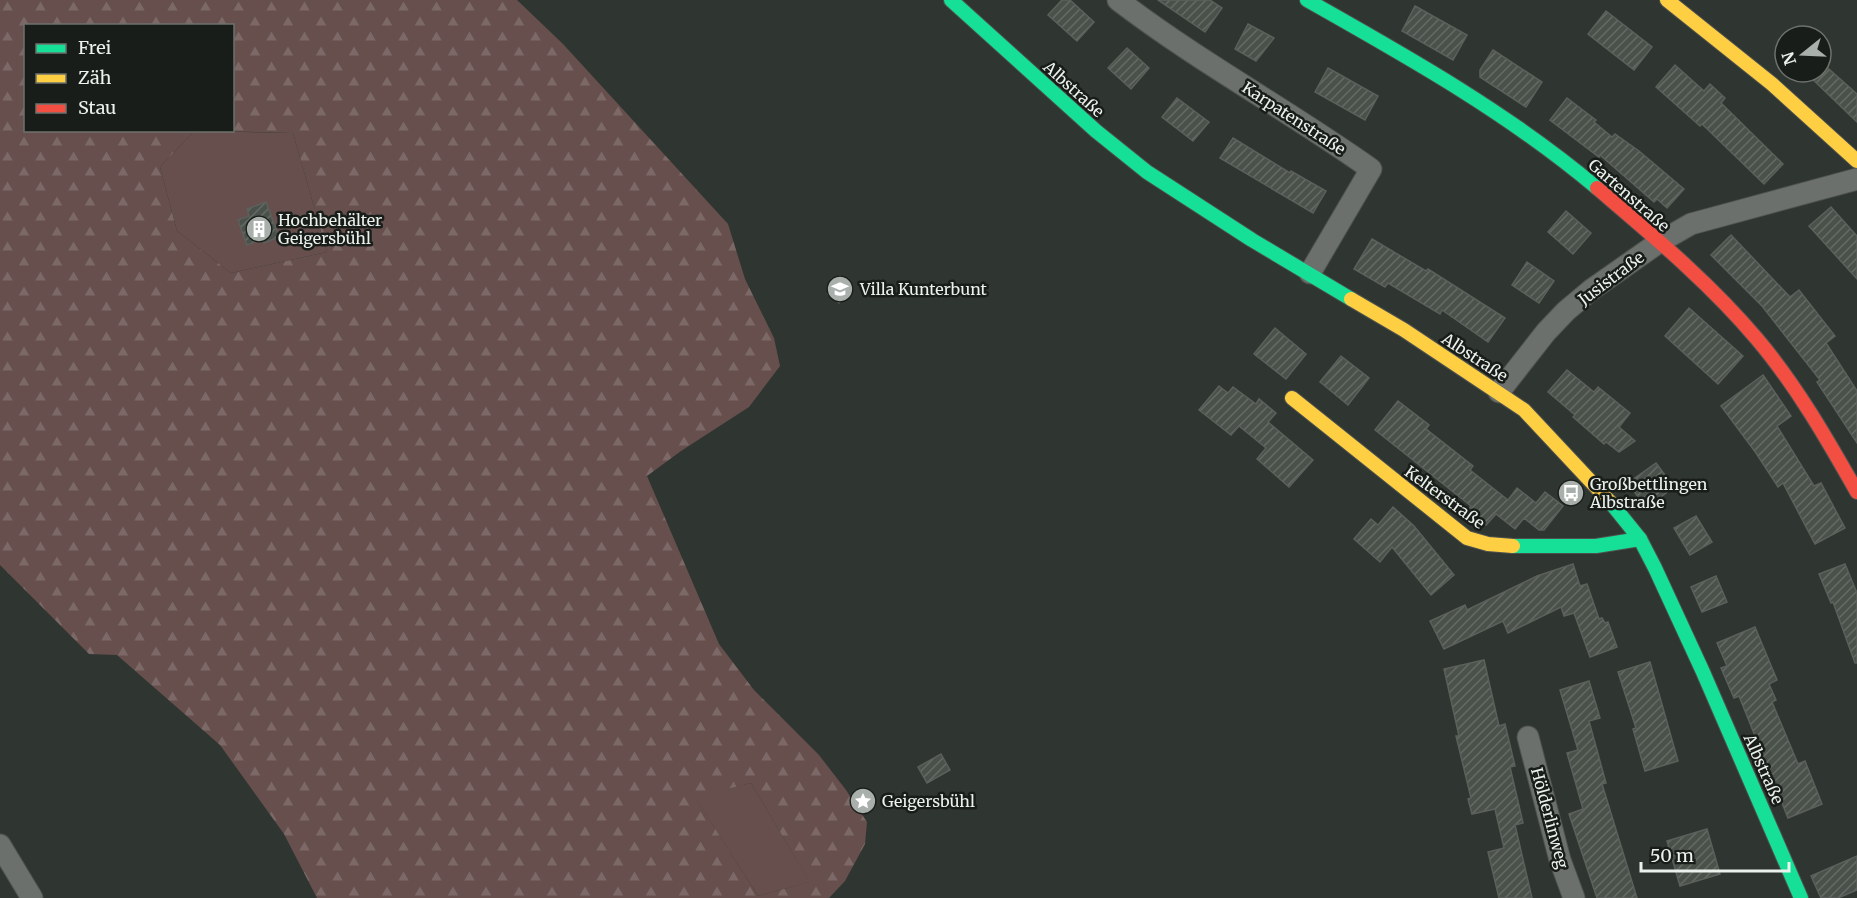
<svg xmlns="http://www.w3.org/2000/svg" width="1857" height="898" font-family="Merriweather,serif">
	<style>
		.grass { fill: #664f4d }
		.forest { fill: url(#forest-firs); fill-rule: evenodd }
		.building { fill: url(#building-hatch); stroke: #5c605c; stroke-width: 1.5 }
		.lines { fill: none; stroke-linecap: round; stroke-linejoin: round }
		.street-casing { stroke: #4e524f; stroke-width: 23 }
		.fast-casing { stroke: #4e524f; stroke-width: 16 }
		.slow-casing { stroke: #4e524f; stroke-width: 16 }
		.jam-casing { stroke: #4e524f; stroke-width: 16 }
		.street { stroke: #6c706c; stroke-width: 21 }
		.fast { stroke: #16e098; stroke-width: 14 }
		.slow { stroke: #ffcf43; stroke-width: 14 }
		.jam { stroke: #f24e42; stroke-width: 14 }
		.labels { text-anchor: middle; dominant-baseline: central; stroke-width: 5; stroke-linejoin: round; paint-order: stroke }
		.street-label { font-size: 16px; fill: #ebf1ec; stroke: #191d19 }
		.poi-label { font-size: 16px; fill: #ebf1ec; stroke: #191d19; text-anchor: start }
	</style>
	<defs>
		<pattern id="forest-firs" width="22" height="20" patternUnits="userSpaceOnUse" patternTransform="scale(1.5)"><rect width="22" height="20" fill="#664f4d"/><path d="M5 1l3.5 6h-7zM16 11l3.5 6h-7z" fill="#7c6967"/></pattern>
		<pattern id="building-hatch" width="6" height="6" patternUnits="userSpaceOnUse" patternTransform="scale(1.5)"><rect width="6" height="6" fill="#4a504a"/><path d="M-1 1l2-2M0 6l6-6M5 7l2-2" fill="none" stroke="#646a64"/></pattern>
	</defs>
	<rect width="100%" height="100%" fill="#2f3530"/>
	<g class="grass">
		<polygon points="194,131 293,133 327,252 231,273 177,231 160,167"/>
		<polygon points="751,783 810,882 758,896 694,796"/>
	</g>
	<path class="forest" d="M 0,0 L 517,0 L 563,44 L 728,224 L 745,279 L 774,338 L 780,366 L 749,407 L 681,451 L 647,476 L 719,644 L 754,690 L 819,755 L 846,790 L 867,822 L 865,844 L 845,881 L 829,898 L 317,898 L 284,834 L 220,745 L 117,655 L 89,654 L 0,565 ZM 26,26 L 232,26 L 232,130 L 215,131 L 293,133 L 327,252 L 231,273 L 177,231 L 160,167 L 194,131 L 26,130 ZM 751,783 L 809,881 L 809,882 L 758,896 L 695,797 Z"/>
	<g class="building">
		<polygon points="1062,0 1070,0 1094,22 1077,41 1048,15"/>
		<polygon points="1158,0 1210,0 1222,8 1205,32"/>
		<polygon points="1415,6 1467,35 1453,60 1402,31"/>
		<polygon points="1606,11 1652,47 1634,70 1588,34"/>
		<polygon points="1248,24 1274,38 1256,61 1235,49"/>
		<polygon points="1127,48 1149,68 1131,89 1108,68"/>
		<polygon points="1493,50 1542,82 1526,107 1480,77 1480,70"/>
		<polygon points="1821,62 1857,94 1857,122 1805,72 1821,72"/>
		<polygon points="1675,65 1704,91 1710,84 1725,98 1721,103 1783,164 1764,184 1702,124 1700,126 1656,87"/>
		<polygon points="1328,68 1378,96 1365,120 1315,92"/>
		<polygon points="1177,98 1209,122 1193,141 1162,117"/>
		<polygon points="1567,98 1596,120 1594,122 1612,137 1615,134 1639,151 1684,189 1667,208 1657,199 1654,202 1600,155 1599,157 1550,120"/>
		<polygon points="1233,138 1290,173 1291,171 1326,191 1313,213 1220,158"/>
		<polygon points="266,202 279,237 264,243 263,239 247,245 238,220 249,216 247,209"/>
		<polygon points="1831,207 1857,236 1857,279 1809,226"/>
		<polygon points="1566,211 1591,233 1573,254 1548,232"/>
		<polygon points="1731,235 1790,297 1799,290 1835,336 1826,343 1857,391 1857,443 1817,382 1820,380 1762,306 1711,255"/>
		<polygon points="1372,239 1426,271 1428,269 1505,318 1488,342 1442,310 1440,314 1388,283 1385,287 1354,269"/>
		<polygon points="1527,262 1554,281 1539,303 1512,285"/>
		<polygon points="840,276 852,285 839,303 828,294"/>
		<polygon points="1689,308 1743,356 1718,384 1665,336"/>
		<polygon points="1275,328 1306,354 1286,379 1254,354"/>
		<polygon points="1341,356 1369,378 1348,405 1320,382"/>
		<polygon points="1567,370 1594,392 1598,387 1630,413 1619,427 1635,441 1619,452 1606,442 1604,444 1573,417 1575,415 1548,392"/>
		<polygon points="1763,375 1791,416 1777,426 1814,486 1821,483 1845,528 1815,544 1783,483 1778,487 1756,453 1721,406"/>
		<polygon points="1219,386 1228,393 1233,387 1256,404 1259,399 1276,413 1268,422 1313,460 1289,487 1257,459 1266,448 1239,426 1231,435 1199,410"/>
		<polygon points="1398,401 1429,425 1426,429 1473,466 1470,470 1508,500 1517,488 1536,503 1545,492 1563,506 1544,530 1539,530 1524,518 1515,529 1496,514 1486,525 1467,511 1471,506 1375,430"/>
		<polygon points="1656,463 1674,487 1646,508 1628,483"/>
		<polygon points="1393,507 1414,526 1454,575 1431,595 1392,547 1380,562 1354,539 1371,519 1378,525"/>
		<polygon points="1696,516 1712,542 1690,555 1674,528"/>
		<polygon points="1573,564 1580,586 1587,584 1599,619 1602,618 1605,623 1608,622 1617,647 1590,657 1574,613 1564,616 1561,607 1508,633 1503,621 1444,649 1430,621 1465,605 1467,610 1537,576"/>
		<polygon points="1845,564 1857,593 1857,663 1855,663 1833,602 1831,603 1819,574"/>
		<polygon points="1716,576 1727,602 1702,612 1691,587"/>
		<polygon points="1755,627 1777,680 1769,684 1776,700 1772,702 1798,764 1805,761 1822,804 1788,818 1739,696 1734,698 1721,668 1727,666 1717,643"/>
		<polygon points="1484,660 1499,726 1505,724 1515,766 1510,767 1523,823 1515,825 1532,898 1499,898 1488,852 1504,848 1495,809 1472,814 1468,799 1471,798 1456,736 1459,736 1444,669"/>
		<polygon points="1650,662 1678,761 1645,771 1633,729 1636,728 1618,672"/>
		<polygon points="1589,681 1600,718 1589,721 1606,783 1602,784 1637,898 1597,898 1569,814 1583,809 1567,753 1578,750 1560,690"/>
		<polygon points="941,754 950,770 927,783 918,767"/>
		<polygon points="1707,829 1720,874 1680,886 1667,841"/>
		<polygon points="1857,856 1857,890 1838,898 1821,898 1811,876"/>
	</g>
	<g class="lines">
		<g class="street-casing">
			<g id="street">
				<path d="M 1118,0 C 1199,62 1288,110 1371,169 L 1310,273"/>
				<polyline points="1499,392 1546,332 1566,311 1591,290 1658,243 1691,224 1857,179"/>
				<polyline points="1528,737 1560,860 1574,898"/>
				<polyline points="0,845 32,898"/>
			</g>
		</g>
		<g class="fast-casing">
			<g id="fast">
				<polyline points="951,0 1096,131 1147,172 1252,240 1351,299"/>
				<path d="M 1307,0 C 1408,57 1508,113 1597,188"/>
				<polyline points="1611,503 1640,539 1655,568 1703,672 1801,898"/>
				<polyline points="1513,546 1596,546 1640,539"/>
			</g>
		</g>
		<g class="slow-casing">
			<g id="slow">
				<polyline points="1667,0 1772,84 1857,161"/>
				<polyline points="1351,299 1404,330 1524,410 1611,503"/>
				<polyline points="1292,398 1467,538 1488,544 1513,546"/>
			</g>
		</g>
		<g class="jam-casing">
			<path id="jam" d="M 1597,188 C 1652,235 1710,283 1757,339 C 1796,385 1827,439 1857,492"/>
		</g>
		<use href="#street" class="street"/>
		<use href="#fast" class="fast"/>
		<use href="#slow" class="slow"/>
		<use href="#jam" class="jam"/>
	</g>
	<defs>
		<g id="building-disc" transform="scale(1.35)"><circle r="9.5" fill="#a9afaa" stroke="#191d19"/><path d="M-4-6H4V6H1V3H-1V6H-4ZM-2.5-4.3h1.7v1.8h-1.7ZM.8-4.3h1.7v1.8H.8ZM-2.5-1h1.7V.8h-1.7ZM.8-1h1.7V.8H.8Z" fill="#fff"/></g>
		<g id="school-disc" transform="scale(1.35)"><circle r="9.5" fill="#a9afaa" stroke="#191d19"/><path d="M0-5L7-2L0 1L-7-2ZM-4 1L0 2.5L4 1V4Q0 6-4 4Z" fill="#fff"/></g>
		<g id="bus-disc" transform="scale(1.35)"><circle r="9.5" fill="#a9afaa" stroke="#191d19"/><path d="M-5-6H5V4H4V6H2V4H-2V6H-4V4H-5ZM-3.5-4V0h7V-4ZM-3.5 1.2v1.5H-2V1.2ZM2 1.2v1.5H3.5V1.2Z" fill="#fff"/></g>
		<g id="sight-disc" transform="scale(1.35)"><circle r="9.5" fill="#a9afaa" stroke="#191d19"/><path d="M0-6L1.8-2.2L6-1.7L2.9 1.2L3.7 5.4L0 3.3L-3.7 5.4L-2.9 1.2L-6-1.7L-1.8-2.2Z" fill="#fff"/></g>
	</defs>
	<g fill-rule="evenodd">
		<use href="#building-disc" x="259" y="229"/>
		<use href="#school-disc" x="840" y="289"/>
		<use href="#bus-disc" x="1571" y="493"/>
		<use href="#sight-disc" x="863" y="801"/>
	</g>
	<g class="labels">
		<g class="street-label">
			<text transform="translate(1074 89) rotate(42)">Albstraße</text>
			<text transform="translate(1294 118) rotate(33)">Karpatenstraße</text>
			<text transform="translate(1629 195) rotate(41)">Gartenstraße</text>
			<text transform="translate(1611 278) rotate(-37)">Jusistraße</text>
			<text transform="translate(1475 357) rotate(33)">Albstraße</text>
			<text transform="translate(1445 497) rotate(36)">Kelterstraße</text>
			<text transform="translate(1764 769) rotate(66)">Albstraße</text>
			<text transform="translate(1550 818) rotate(75)">Hölderlinweg</text>
		</g>
		<g class="poi-label">
			<text x="278" y="220">Hochbehälter<tspan x="278" dy="18">Geigersbühl</tspan></text>
			<text x="860" y="289">Villa Kunterbunt</text>
			<text x="1590" y="484">Großbettlingen<tspan x="1590" dy="18">Albstraße</tspan></text>
			<text x="882" y="801">Geigersbühl</text>
		</g>
	</g>
	<rect x="24" y="24" width="210" height="108" fill="#191d19" stroke="#6d726d" stroke-width="1.5"/>
	<rect x="36" y="44" width="30" height="9" fill="#16e098" stroke="#6d726d" stroke-width="1.5"/>
	<text x="78" y="54" font-size="18" fill="#ebf1ec">Frei</text>
	<rect x="36" y="74" width="30" height="9" fill="#ffcf43" stroke="#6d726d" stroke-width="1.5"/>
	<text x="78" y="84" font-size="18" fill="#ebf1ec">Zäh</text>
	<rect x="36" y="104" width="30" height="9" fill="#f24e42" stroke="#6d726d" stroke-width="1.5"/>
	<text x="78" y="114" font-size="18" fill="#ebf1ec">Stau</text>
	<g transform="translate(1803 54) rotate(252)"><circle r="28" fill="#191d19" stroke="#6d726d" stroke-width="1.5"/>
	<path d="M0-4.5L10 22L0 15L-10 22Z" fill="#a9afaa"/>
	<text y="-9" font-size="16" font-weight="bold" text-anchor="middle" fill="#ebf1ec">N</text>
	</g>
	<path d="M1641 862v9h148v-9" fill="none" stroke="#ebf1ec" stroke-width="3"/>
	<text x="1650" y="862" font-size="18" fill="#ebf1ec" stroke="#191d19" stroke-width="4.5" paint-order="stroke">50 m</text>
</svg>
